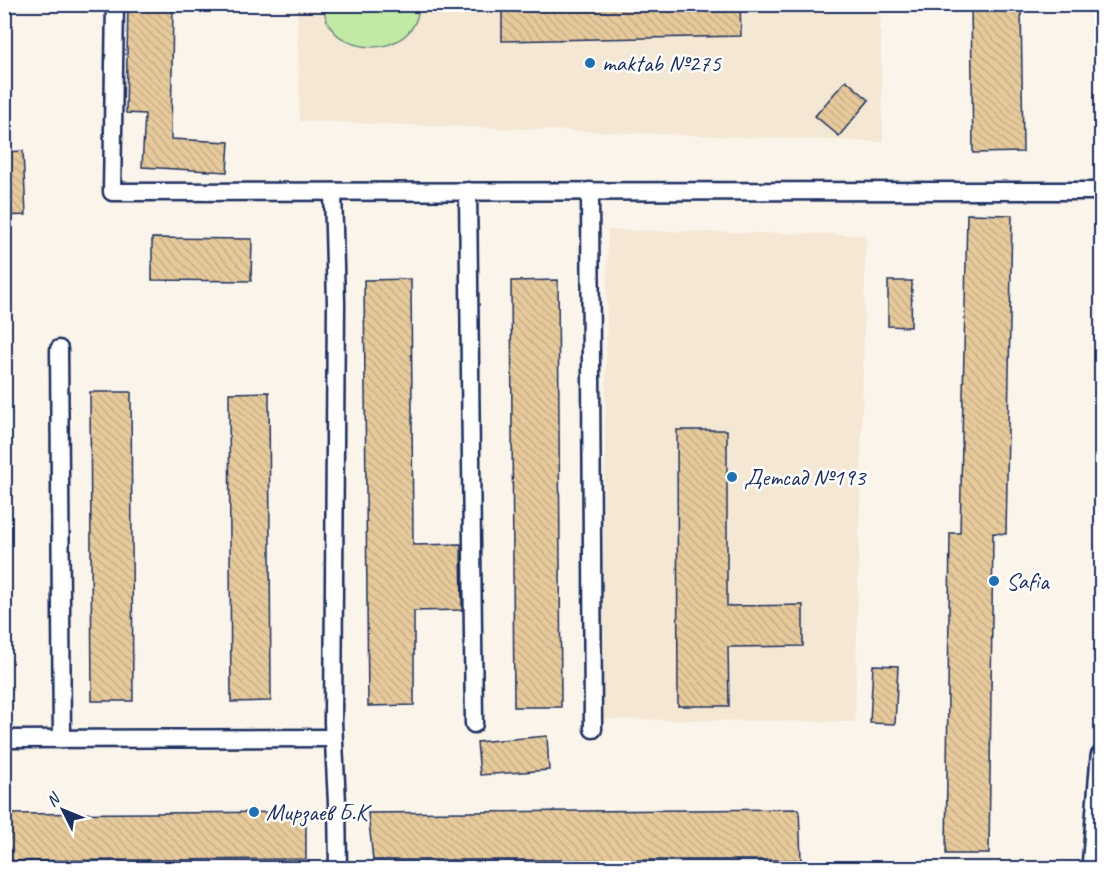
<svg xmlns="http://www.w3.org/2000/svg" width="1106" height="873" font-family="Caveat,sans-serif">
	<style>
		.built { fill: #f4e7d3 }
		.grass { fill: #c2e9a5; stroke: #6e8c82; stroke-width: 1.5 }
		.building { fill: url(#building-back-hatch); stroke: #1b2f5e; stroke-width: 1.5 }
		.lines { fill: none; stroke-linecap: round; stroke-linejoin: round }
		.minor-casing { stroke: #1b2f5e; stroke-width: 21 }
		.tertiary-casing { stroke: #1b2f5e; stroke-width: 26 }
		.minor { stroke: #fff; stroke-width: 16 }
		.tertiary { stroke: #fff; stroke-width: 21 }
		.poi-dot { fill: #1f6fb2; stroke: #fff; stroke-width: 2 }
		.labels { text-anchor: middle; dominant-baseline: central; stroke-width: 5; stroke-linejoin: round; paint-order: stroke }
		.poi-label { font-size: 24px; fill: #1b2f5e; stroke: #fff; text-anchor: start }
	</style>
	<defs>
		<pattern id="building-back-hatch" width="6" height="6" patternUnits="userSpaceOnUse" patternTransform="scale(1.5)"><rect width="6" height="6" fill="#e7ca9b"/><path d="M-1 5l2 2M0 0l6 6M5-1l2 2" fill="none" stroke="#c6ae88"/></pattern>
	</defs>
	<rect width="100%" height="100%" fill="#faf4eb"/>
	<filter id="ink" filterUnits="userSpaceOnUse"><feTurbulence type="fractalNoise" baseFrequency=".0167" numOctaves="2"/><feDisplacementMap in="SourceGraphic" scale="12" xChannelSelector="R" yChannelSelector="G"/><feConvolveMatrix kernelMatrix="1 2 1 2 8 2 1 2 1" color-interpolation-filters="sRGB"/></filter>
	<g filter="url(#ink)">
		<g class="built">
			<polygon points="297,5 880,5 883,142 300,121"/>
			<polygon points="608,230 866,235 855,722 601,719"/>
		</g>
		<path class="grass" d="M 419,4 C 418,63 324,59 324,5 Z"/>
		<g class="building">
			<polygon points="128,4 173,4 171,139 229,142 227,172 142,167 145,114 126,113"/>
			<polygon points="502,4 740,4 741,36 502,41"/>
			<polygon points="971,4 1021,4 1023,152 973,153"/>
			<polygon points="846,80 869,100 839,136 815,116"/>
			<polygon points="23,151 26,215 4,216 4,152"/>
			<polygon points="967,214 1012,215 1006,534 993,533 989,854 946,854 950,533 960,533"/>
			<polygon points="152,238 252,239 251,281 152,280"/>
			<polygon points="411,279 413,545 461,544 462,610 414,611 414,705 368,706 364,280"/>
			<polygon points="558,280 561,707 514,707 511,281"/>
			<polygon points="888,281 912,281 911,327 888,326"/>
			<polygon points="90,392 131,392 133,701 92,701"/>
			<polygon points="269,392 271,701 231,702 229,393"/>
			<polygon points="677,430 727,430 727,606 803,605 803,646 728,647 729,706 678,706"/>
			<polygon points="873,665 898,666 895,724 870,723"/>
			<polygon points="547,736 549,770 480,775 477,742"/>
			<polygon points="799,809 801,860 373,860 368,813"/>
			<polygon points="306,812 306,859 4,861 4,814"/>
		</g>
		<g class="lines">
			<g class="minor-casing">
				<g id="minor">
					<polyline points="115,4 112,192 1102,191"/>
					<polyline points="468,191 474,724"/>
					<polyline points="590,191 593,729"/>
					<polyline points="333,192 336,303 333,722 337,803 338,868"/>
					<polyline points="59,349 62,739"/>
					<polyline points="4,739 333,738"/>
				</g>
			</g>
			<g class="tertiary-casing">
				<polyline id="tertiary" points="1093,868 1102,757"/>
			</g>
			<use href="#minor" class="minor"/>
			<use href="#tertiary" class="tertiary"/>
		</g>
	</g>
	<g class="poi-dot">
		<circle cx="590" cy="63" r="6"/>
		<circle cx="732" cy="477" r="6"/>
		<circle cx="994" cy="581" r="6"/>
		<circle cx="254" cy="812" r="6"/>
	</g>
	<g class="labels">
		<g class="poi-label">
			<text x="602" y="63">maktab №275</text>
			<text x="744" y="477">Детсад №193</text>
			<text x="1006" y="581">Safia</text>
			<text x="266" y="812">Мирзаев Б.К</text>
		</g>
	</g>
	<rect width="1106" height="873" fill="none" stroke="#fff" stroke-width="24"/>
	<rect x="12" y="12" width="1082" height="849" fill="none" stroke="#1b2f5e" stroke-width="2" filter="url(#ink)"/>
	<g transform="translate(63 810) rotate(313)" stroke="#ffffff" stroke-width="4.5" paint-order="stroke">
	<path d="M0-4.5L10 22L0 15L-10 22Z" fill="#1b2f5e"/>
	<text y="-9" font-size="16" font-weight="bold" text-anchor="middle" fill="#1b2f5e">N</text>
	</g>
</svg>
